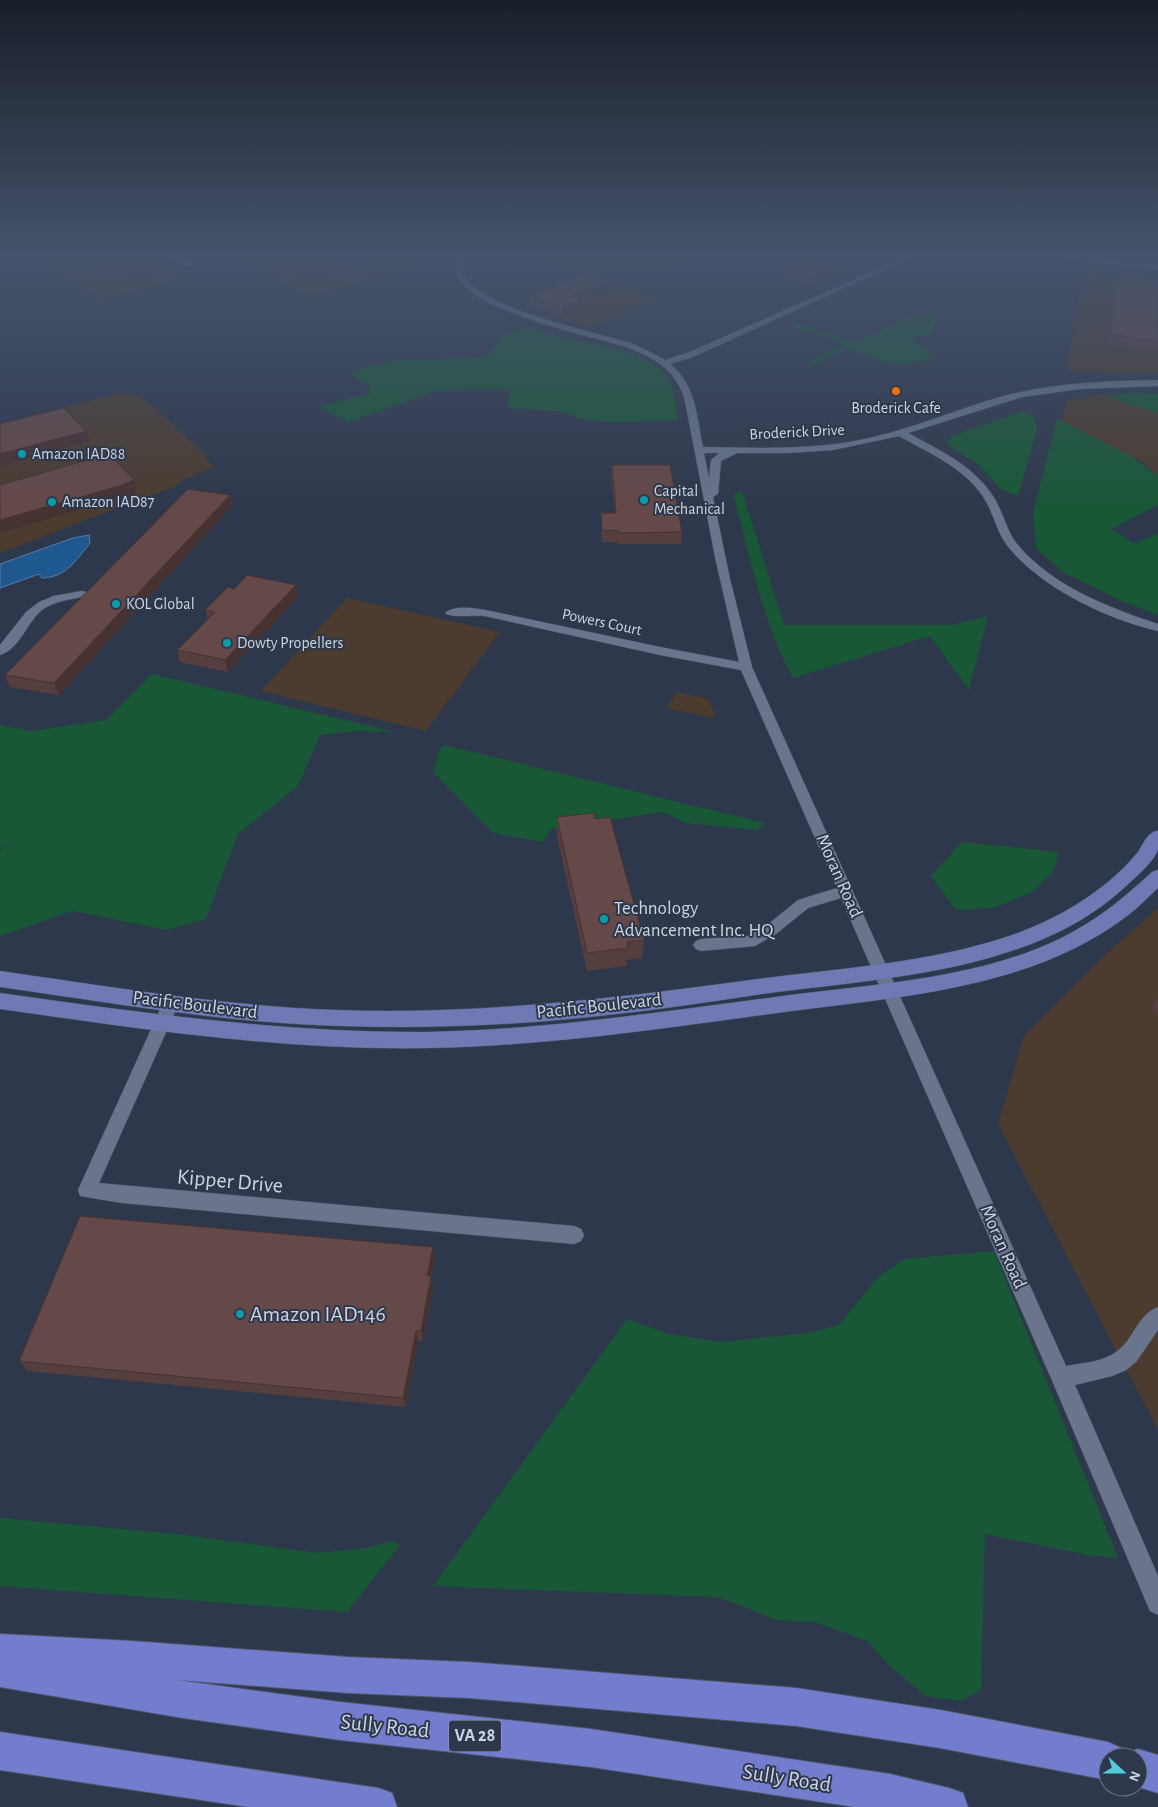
<svg xmlns="http://www.w3.org/2000/svg" width="1158" height="1807" font-family="'Alegreya Sans',sans-serif">
	<style>
		.industrial { fill: #4b3c2f }
		.green { fill: #185836 }
		.water { fill: #1f588f; stroke: #547da8 }
		.lines { fill: none; stroke-linecap: round; stroke-linejoin: round }
		.minor-casing { stroke: #4d5566; stroke-width: 1 }
		.major-casing { stroke: #4d5566; stroke-width: 1 }
		.highway-casing { stroke: #4d5566; stroke-width: 2 }
		.minor { fill: #6a758d; fill-rule: evenodd }
		.major { fill: #6f7ab4; fill-rule: evenodd }
		.highway { fill: #727dce; fill-rule: evenodd }
		.wall { fill: #573e3e }
		.shaded-wall { fill: #473232 }
		.building { fill: #654848; stroke: #473232 }
		.food-dot { fill: #e8710a; stroke: #2e384c; stroke-width: 2 }
		.culture-dot { fill: #0f9aa8; stroke: #2e384c; stroke-width: 2 }
		.labels { text-anchor: middle; dominant-baseline: central; stroke-width: 4; stroke-linejoin: round; paint-order: stroke }
		.far-poi-label { font-size: 16px; fill: #ced4e1; stroke: #2e384c; text-anchor: start }
		.far-street-label { font-size: 16px; fill: #ced4e1; stroke: #2e384c }
		.shield { fill: #2e384c; stroke: #9ea5b4; stroke-width: 1 }
		.shield-label { font-size: 18px; font-weight: bold; fill: #ced4e1 }
		.street-label { font-size: 19px; fill: #ced4e1; stroke: #2e384c }
		.poi-label { font-size: 19px; fill: #ced4e1; stroke: #2e384c; text-anchor: start }
		.near-street-label { font-size: 22px; fill: #ced4e1; stroke: #2e384c }
		.near-poi-label { font-size: 22px; fill: #ced4e1; stroke: #2e384c; text-anchor: start }
	</style>
	<rect width="100%" height="100%" fill="#2e384c"/>
	<g class="industrial">
		<polygon points="29,257 151,257 188,277 100,301"/>
		<polygon points="198,257 439,257 311,298 250,266 255,264 202,260"/>
		<polygon points="529,257 688,257 691,266 568,268"/>
		<polygon points="1085,271 1098,271 1103,276 1115,280 1158,284 1158,373 1077,372 1067,370 1081,278 1084,278"/>
		<polygon points="588,281 604,282 616,286 620,285 662,299 589,327 559,319 561,317 527,304"/>
		<polygon points="126,393 139,396 149,403 208,457 204,458 215,467 182,480 178,485 0,553 0,424 114,395"/>
		<polygon points="1107,394 1158,410 1158,480 1145,463 1061,423 1067,401"/>
		<polygon points="347,598 500,632 426,731 261,691"/>
		<polygon points="676,692 709,699 715,715 713,718 667,708"/>
		<polygon points="1158,908 1158,1430 998,1124 1024,1036 1107,953"/>
	</g>
	<g class="green">
		<path d="M 942,308 L 930,335 L 916,336 L 912,340 L 929,350 L 927,353 L 936,358 C 925,358 916,363 905,365 C 890,367 862,353 847,349 L 814,365 L 806,363 L 844,344 L 789,325 L 795,322 L 856,342 L 906,318 L 915,317 Z"/>
		<path d="M 526,327 C 542,332 558,337 574,340 C 604,346 654,351 670,382 C 676,394 676,407 677,420 L 609,422 L 584,419 L 558,411 L 508,408 L 509,389 L 437,390 L 349,422 L 319,407 L 370,393 L 370,386 L 350,374 C 393,352 441,364 487,356 L 502,336 Z"/>
		<polygon points="1130,393 1158,394 1158,413 1107,397"/>
		<polygon points="1022,411 1033,415 1037,429 1018,496 1002,490 977,464 946,443 952,436"/>
		<polygon points="1057,419 1129,455 1158,476 1158,505 1111,529 1134,543 1158,534 1158,615 1122,601 1063,572 1036,548 1033,512"/>
		<path d="M 742,491 L 784,625 L 952,625 L 988,616 L 969,690 L 930,636 L 793,678 C 763,622 750,559 734,497 L 736,493 Z"/>
		<polygon points="152,674 395,732 357,731 320,735 298,786 238,834 206,919 166,930 73,911 0,936 0,850 2,848 0,844 0,725 32,731 106,720"/>
		<polygon points="444,745 765,823 757,830 687,823 663,812 551,829 543,842 493,833 433,772 440,749"/>
		<polygon points="962,842 1059,852 1053,872 1032,892 993,908 956,910 931,876"/>
		<polygon points="994,1251 1118,1558 1088,1555 985,1534 981,1690 960,1701 926,1696 890,1666 867,1641 815,1622 777,1620 718,1597 433,1586 627,1319 669,1334 720,1342 808,1333 839,1325 877,1278 904,1259"/>
		<polygon points="0,1518 176,1534 318,1553 367,1548 392,1541 400,1545 347,1612 0,1586"/>
	</g>
	<path class="water" d="M 89,535 L 90,543 C 76,560 67,577 42,578 L 39,574 L 0,588 L 0,564 L 73,538 Z"/>
	<g class="lines">
		<g class="minor-casing">
			<g id="minor">
				<polygon points="169,257 178,257 197,265 193,267 182,265"/>
				<path d="M 455,257 L 463,257 C 463,262 462,268 463,272 C 473,307 594,332 627,342 C 640,346 653,353 665,360 L 687,353 L 905,257 L 913,257 L 693,357 L 670,364 C 696,384 697,418 703,447 C 754,448 805,450 855,441 C 905,432 951,411 1000,397 C 1051,383 1105,381 1158,380 L 1158,386 L 1080,389 L 1022,397 L 908,433 C 939,450 973,465 993,496 C 1003,511 1006,530 1017,544 C 1052,586 1107,607 1158,624 L 1158,631 C 1107,619 1044,589 1010,549 C 997,534 994,514 984,498 C 965,468 929,453 899,436 L 833,450 L 789,453 L 737,453 L 721,461 L 718,494 L 713,497 L 730,579 L 752,667 L 1066,1366 C 1082,1363 1103,1362 1116,1352 C 1134,1340 1136,1316 1158,1307 L 1158,1330 L 1136,1362 L 1126,1370 L 1112,1376 L 1075,1385 L 1158,1576 L 1158,1615 L 1150,1611 L 1054,1385 L 841,898 L 808,908 L 776,934 L 755,946 L 701,951 L 696,949 L 693,945 L 696,941 L 701,939 L 747,936 L 766,926 L 798,900 L 837,888 L 741,670 L 660,655 L 485,616 C 475,615 451,618 445,613 C 454,605 474,608 485,610 L 660,647 L 739,662 L 715,557 L 685,401 C 673,351 612,344 571,332 C 547,326 525,318 502,309 C 486,302 467,292 457,276 C 454,271 456,263 455,257 ZM 704,453 L 719,453 L 711,460 L 709,478 Z"/>
				<polygon points="1063,257 1081,257 1158,266 1158,270 1067,259"/>
				<path d="M 82,591 L 86,592 L 88,594 L 86,596 C 70,600 56,600 42,610 C 27,622 19,650 0,655 L 0,645 L 26,612 L 39,602 L 54,596 Z"/>
				<polygon points="171,997 177,998 179,1003 99,1183 574,1226 581,1229 584,1235 581,1241 574,1244 122,1203 80,1196 78,1190 163,1003 165,998"/>
			</g>
		</g>
		<g class="major-casing">
			<g id="major">
				<path d="M 1158,831 C 1158,836 1158,844 1158,849 C 1155,861 1135,878 1126,886 C 1034,973 881,978 762,994 C 714,1001 665,1009 616,1014 C 525,1025 433,1029 341,1026 C 226,1023 113,1003 0,987 L 0,971 C 112,987 223,1006 336,1010 C 478,1015 618,998 758,979 C 835,969 915,964 990,942 C 1033,930 1074,910 1108,882 C 1119,873 1129,863 1138,852 C 1142,846 1146,836 1152,833 C 1154,831 1156,831 1158,831 Z"/>
				<path d="M 1158,870 L 1158,888 C 1148,897 1138,908 1127,916 C 1032,988 905,996 792,1011 C 671,1027 550,1046 429,1048 C 285,1051 142,1029 0,1009 L 0,993 C 142,1013 283,1033 427,1032 C 543,1030 660,1012 776,997 C 871,984 992,979 1076,930 C 1105,914 1128,894 1152,872 Z"/>
			</g>
		</g>
		<g class="highway-casing">
			<g id="highway">
				<polygon points="0,1634 132,1641 348,1657 469,1662 796,1688 940,1710 1108,1742 1121,1748 1124,1755 1138,1749 1158,1755 1158,1793 1138,1787 1138,1757 1108,1757 1108,1780 940,1748 796,1726 469,1698 348,1693 177,1680 340,1702 591,1729 890,1774 949,1788 963,1793 968,1807 855,1807 591,1767 340,1740 183,1718 0,1687"/>
				<polygon points="0,1732 378,1788 392,1793 397,1807 248,1807 0,1770"/>
			</g>
		</g>
		<use href="#minor" class="minor"/>
		<use href="#major" class="major"/>
		<use href="#highway" class="highway"/>
	</g>
	<g class="wall">
		<polygon points="73,257 136,257 153,267 155,276 119,285"/>
		<polygon points="266,257 387,257 298,281 277,270 275,262"/>
		<polygon points="782,266 839,275 810,284 781,275"/>
		<polygon points="1117,275 1158,279 1158,350 1145,349 1144,351 1108,344 1114,284"/>
		<polygon points="611,291 581,302 581,309 562,316 531,305 531,295"/>
		<polygon points="612,465 682,532 681,544 618,544 618,542 602,542 601,525 601,513 615,513 611,477"/>
		<polygon points="230,495 232,506 59,695 10,687 5,675"/>
		<polygon points="296,585 298,597 228,672 180,662 177,650 208,619 205,610"/>
		<polygon points="557,817 595,819 644,940 642,958 627,960 627,966 587,971 557,836"/>
		<polygon points="1158,997 1158,1014 1151,1009"/>
		<polygon points="435,1257 431,1277 433,1287 423,1341 418,1341 406,1407 28,1371 19,1361"/>
	</g>
	<g class="shaded-wall">
		<polygon points="352,257 387,257 298,281 296,272"/>
		<polygon points="840,265 839,275 810,284 812,275"/>
		<polygon points="153,267 155,276 119,285 117,276"/>
		<polygon points="611,281 611,291 581,302 581,309 562,316 562,307 571,296"/>
		<polygon points="86,431 90,441 0,466 0,454"/>
		<polygon points="134,480 137,491 122,497 0,533 0,520"/>
		<polygon points="230,495 232,506 59,695 54,683"/>
		<polygon points="296,585 298,597 228,672 225,660"/>
		<polygon points="433,1247 435,1257 431,1277 433,1287 423,1341 421,1331 427,1276"/>
		<polygon points="416,1331 418,1341 406,1407 403,1398"/>
	</g>
	<g class="building">
		<polygon points="85,257 136,257 153,267 117,276"/>
		<polygon points="281,257 352,257 296,272 275,261 281,260 277,258"/>
		<polygon points="804,257 811,257 840,265 812,275 782,266"/>
		<polygon points="590,274 611,281 571,296 581,300 562,307 531,295"/>
		<polygon points="1117,275 1158,279 1158,340 1148,339 1147,340 1111,334"/>
		<polygon points="64,408 86,431 0,454 0,424"/>
		<polygon points="109,454 134,480 119,486 0,520 0,485"/>
		<polygon points="612,465 670,465 682,532 618,533 618,530 602,531 601,513 616,513"/>
		<polygon points="188,489 230,495 54,683 5,675"/>
		<polygon points="247,575 296,585 225,660 177,650 215,612 205,610 228,587 234,589"/>
		<polygon points="594,813 595,819 610,817 644,940 627,942 628,948 587,953 557,817"/>
		<polygon points="80,1216 433,1247 427,1276 431,1276 421,1331 416,1331 403,1398 19,1361"/>
	</g>
	<linearGradient id="sky" x2="0" y2="1"><stop stop-color="#191f2a"/><stop offset="0.5" stop-color="#46536c"/><stop offset="1" stop-color="#46536c" stop-opacity="0"/></linearGradient>
	<rect width="1158" height="510" fill="url(#sky)"/>
	<circle class="food-dot" cx="896" cy="391" r="5"/>
	<g class="culture-dot">
		<circle cx="22" cy="454" r="5"/>
		<circle cx="644" cy="500" r="5"/>
		<circle cx="52" cy="502" r="5"/>
		<circle cx="116" cy="604" r="5"/>
		<circle cx="227" cy="643" r="5"/>
		<circle cx="604" cy="919" r="5"/>
		<circle cx="240" cy="1314" r="5"/>
	</g>
	<g class="labels">
		<g class="far-poi-label">
			<text x="896" y="408" text-anchor="middle">Broderick Cafe</text>
			<text x="32" y="454">Amazon IAD88</text>
			<text x="654" y="491">Capital<tspan x="654" dy="18">Mechanical</tspan></text>
			<text x="62" y="502">Amazon IAD87</text>
			<text x="126" y="604">KOL Global</text>
			<text x="237" y="643">Dowty Propellers</text>
		</g>
		<g class="far-street-label">
			<text transform="translate(797 432) rotate(-3)">Broderick Drive</text>
			<text transform="translate(602 622) rotate(12)">Powers Court</text>
		</g>
		<rect class="shield" x="449" y="1720.5" width="52" height="31" rx="4"/>
		<g class="shield-label">
			<text x="475" y="1736">VA 28</text>
		</g>
		<g class="street-label">
			<text transform="translate(839 876) rotate(66)">Moran Road</text>
			<text transform="translate(195 1005) rotate(7)">Pacific Boulevard</text>
			<text transform="translate(599 1006) rotate(-6)">Pacific Boulevard</text>
			<text transform="translate(1003 1247) rotate(66)">Moran Road</text>
		</g>
		<g class="poi-label">
			<text x="614" y="908">Technology<tspan x="614" dy="22">Advancement Inc. HQ</tspan></text>
		</g>
		<g class="near-street-label">
			<text transform="translate(230 1181) rotate(5)">Kipper Drive</text>
			<text transform="translate(385 1726) rotate(6)">Sully Road</text>
			<text transform="translate(787 1778) rotate(9)">Sully Road</text>
		</g>
		<g class="near-poi-label">
			<text x="250" y="1314">Amazon IAD146</text>
		</g>
	</g>
	<g transform="translate(1123 1772) rotate(111)"><circle r="24" fill="#2e384c" stroke="#6e7688"/>
	<path d="M0-4L9 19L0 12L-9 19Z" fill="#53cadc"/>
	<text y="-8" font-size="14" font-weight="bold" text-anchor="middle" fill="#ced4e1">N</text>
	</g>
</svg>
